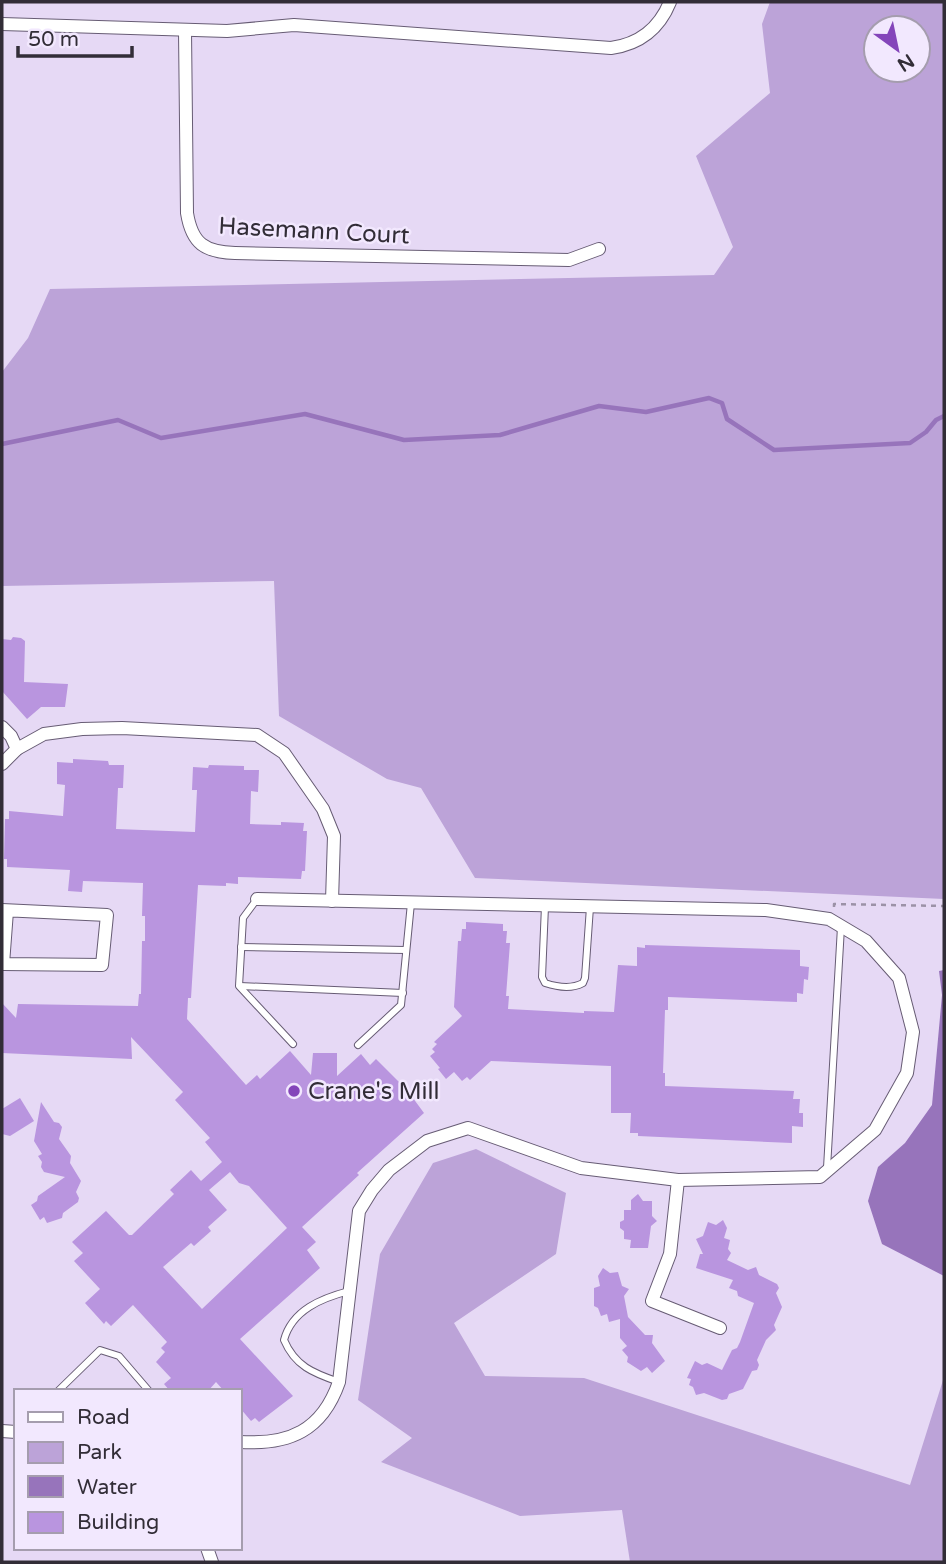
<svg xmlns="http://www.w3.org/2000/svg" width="946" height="1564" font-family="'Varela Round',sans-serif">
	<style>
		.green { fill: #bca3d8; fill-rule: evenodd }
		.water { fill: #9774bb }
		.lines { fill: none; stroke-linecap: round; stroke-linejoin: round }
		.stream { stroke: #9774bb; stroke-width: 4.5 }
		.building { fill: #b995df; fill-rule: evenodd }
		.service-casing { stroke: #675c74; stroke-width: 8 }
		.minor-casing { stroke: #675c74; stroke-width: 14 }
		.path { stroke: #9c92a7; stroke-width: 2.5; stroke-dasharray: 5 5; stroke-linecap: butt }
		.service { stroke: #fff; stroke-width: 6 }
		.minor { stroke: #fff; stroke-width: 12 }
		.poi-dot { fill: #8445ba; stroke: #f2e8fe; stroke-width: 2.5 }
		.labels { text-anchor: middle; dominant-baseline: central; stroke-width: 5; stroke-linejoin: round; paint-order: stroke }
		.street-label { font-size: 24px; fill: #322d37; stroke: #f2e8fe }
		.poi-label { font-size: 24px; fill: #322d37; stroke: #f2e8fe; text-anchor: start }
	</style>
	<rect width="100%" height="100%" fill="#e6d9f5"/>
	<g class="green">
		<path d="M 770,2 L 944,2 L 944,899 L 475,878 L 421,788 L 387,779 L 279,716 L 274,581 L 2,586 L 2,372 L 28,338 L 50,289 L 714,275 L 733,247 L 696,156 L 770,93 L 762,24 ZM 876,28 L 918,28 L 918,70 L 876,70 Z"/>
		<polygon points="476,1149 566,1193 556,1254 454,1323 485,1376 584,1378 910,1485 944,1377 944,1562 630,1562 622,1510 520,1516 381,1462 412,1438 358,1400 380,1254 433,1163"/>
	</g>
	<polygon class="water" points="944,970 944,1276 882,1244 868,1201 878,1167 905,1143 932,1105 942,995 939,971"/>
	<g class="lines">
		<polyline class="stream" points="2,444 118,420 161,438 305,414 404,440 500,435 599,406 646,412 709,398 722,403 727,419 774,450 910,443 926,432 936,420 944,416"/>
	</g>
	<g class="building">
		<polygon points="13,637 21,638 25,641 24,682 68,684 65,707 41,707 27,719 2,691 2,639 11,640"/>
		<path d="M 73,759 L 108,761 L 109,765 L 124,765 L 123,788 L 118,788 L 116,829 L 195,832 L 197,790 L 192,790 L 193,767 L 208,768 L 209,765 L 244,766 L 244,770 L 259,770 L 258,792 L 251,791 L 250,824 L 281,825 L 281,822 L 304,823 L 303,831 L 307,831 L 305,871 L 302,871 L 301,879 L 238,877 L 238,884 L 226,883 L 226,886 L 198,885 L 191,998 L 188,998 L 187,1019 L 246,1085 L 257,1075 L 260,1079 L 290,1051 L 311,1075 L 313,1053 L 337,1053 L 337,1076 L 361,1054 L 370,1065 L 376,1059 L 407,1090 L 424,1113 L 357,1173 L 359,1175 L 302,1227 L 316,1242 L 307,1250 L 320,1268 L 240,1339 L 293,1396 L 259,1422 L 255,1418 L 251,1421 L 240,1408 L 240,1391 L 224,1391 L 216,1382 L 208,1391 L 170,1391 L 164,1384 L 171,1378 L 156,1362 L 165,1352 L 161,1348 L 167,1342 L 133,1305 L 111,1326 L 106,1321 L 104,1324 L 85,1303 L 100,1289 L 74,1261 L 83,1253 L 72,1242 L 106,1211 L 129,1235 L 132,1235 L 174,1194 L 170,1190 L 191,1170 L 201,1181 L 222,1162 L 205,1142 L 210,1138 L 175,1100 L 183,1092 L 131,1037 L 132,1059 L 2,1053 L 2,1003 L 16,1018 L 18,1004 L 138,1006 L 139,994 L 141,994 L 142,941 L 145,941 L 145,916 L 142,916 L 143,883 L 83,881 L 82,892 L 68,891 L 70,870 L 7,867 L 7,859 L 4,859 L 5,819 L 9,819 L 9,811 L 63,816 L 65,785 L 57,784 L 57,762 L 73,763 ZM 230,1172 L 239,1183 L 249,1186 L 287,1228 L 202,1309 L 163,1267 L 191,1243 L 194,1246 L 211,1231 L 208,1227 L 227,1210 L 209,1190 Z"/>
		<polygon points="466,922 503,924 503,931 507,931 506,943 510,943 506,996 509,996 508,1009 584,1013 584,1011 614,1012 618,965 637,966 637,947 645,948 645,945 800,950 800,966 809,967 808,980 804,979 803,994 797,993 797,1002 668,997 668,1010 665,1010 663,1073 665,1073 665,1086 794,1091 793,1099 800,1099 799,1113 803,1113 803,1127 792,1126 792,1143 638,1136 638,1133 630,1133 631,1113 611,1113 611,1066 491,1061 470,1080 467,1077 462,1081 454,1072 446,1079 438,1069 440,1068 430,1056 435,1052 432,1049 437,1044 434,1042 462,1016 454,1007 458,941 461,941 462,929 466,929"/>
		<polygon points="20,1098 34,1121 10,1136 2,1134 2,1109"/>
		<polygon points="41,1102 54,1122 59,1123 62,1127 59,1139 71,1156 70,1163 81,1181 76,1192 79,1198 78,1202 63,1213 62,1218 47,1223 44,1217 40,1220 31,1205 37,1201 38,1196 65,1177 44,1172 41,1167 42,1162 38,1156 42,1154 34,1141"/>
		<polygon points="638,1194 643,1201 652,1201 652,1216 657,1221 651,1226 648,1248 630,1248 631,1240 624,1239 624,1231 620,1228 620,1222 624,1220 624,1210 631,1210 631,1200"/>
		<polygon points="723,1220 727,1228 724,1238 730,1240 728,1249 731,1253 727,1260 748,1270 756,1267 759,1275 777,1284 779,1288 776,1293 782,1307 774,1325 776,1330 766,1340 757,1360 759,1365 757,1370 752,1371 743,1389 729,1394 727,1399 722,1400 704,1393 696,1395 693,1387 689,1385 691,1379 687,1378 695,1361 702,1365 707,1363 722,1370 732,1350 737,1348 740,1342 754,1303 738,1296 737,1291 729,1288 733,1280 696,1268 700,1254 703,1254 696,1239 703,1236 708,1222 716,1225"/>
		<polygon points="603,1268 610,1273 618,1272 622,1286 629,1289 624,1296 628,1317 645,1335 653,1335 652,1343 665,1361 652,1373 647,1367 641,1371 627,1362 628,1357 622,1350 627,1346 620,1338 620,1319 609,1322 607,1314 601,1316 598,1308 594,1306 594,1288 600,1286 598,1276"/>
	</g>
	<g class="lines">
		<g class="service-casing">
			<g id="service">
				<polyline points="257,899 243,918 239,986 293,1044"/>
				<path d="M 545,906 L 542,977 L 545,983 C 557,987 572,989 583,983 L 585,978 L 590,907"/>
				<polyline points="241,947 406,950"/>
				<polyline points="240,986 403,993"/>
				<polyline points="358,1045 401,1005 411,903"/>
				<polyline points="827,1168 841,927"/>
				<path d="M 339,1382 C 313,1373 295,1366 284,1340 C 292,1310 322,1298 349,1291"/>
				<polyline points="58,1391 100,1350 119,1356 149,1391"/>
			</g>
		</g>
		<g class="minor-casing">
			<g id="minor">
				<path d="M 2,24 L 227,31 L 294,25 L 611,48 C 640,44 659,29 670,2"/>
				<path d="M 185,31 L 187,213 C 192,244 205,252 235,253 L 569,260 L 599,249"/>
				<polyline points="2,727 11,736 17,749"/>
				<polyline points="2,764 17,749 44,734 82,729 122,728 257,735 284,753 323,809 334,836 332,901"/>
				<polyline points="2,910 107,915 102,965 3,964 7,911"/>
				<polyline points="678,1180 670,1254 652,1301 720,1328"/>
				<polyline points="2,1431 16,1432"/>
				<path d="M 240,1442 C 289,1445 322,1431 339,1382 L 359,1211 L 372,1190 L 389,1170 L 427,1141 L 468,1128 L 581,1168 L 678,1180 L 820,1177 L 875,1130 L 907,1073 L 913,1032 L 899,978 L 866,941 L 829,919 L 766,910 L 257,899"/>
				<polyline points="207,1548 212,1562"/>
			</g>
		</g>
		<polyline class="path" points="834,907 834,904 944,906"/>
		<use href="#service" class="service"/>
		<use href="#minor" class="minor"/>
	</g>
	<circle class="poi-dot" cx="294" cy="1091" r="7"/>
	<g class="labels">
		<g class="street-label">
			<text transform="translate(314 231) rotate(3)">Hasemann Court</text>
		</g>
		<g class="poi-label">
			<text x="308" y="1091">Crane's Mill</text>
		</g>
	</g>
	<rect width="946" height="1564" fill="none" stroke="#322d37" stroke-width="7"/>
	<rect x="14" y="1389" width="228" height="161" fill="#f2e8fe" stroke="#a59dae" stroke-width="2"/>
	<rect x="28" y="1412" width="35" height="10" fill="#ffffff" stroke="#a59dae" stroke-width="2"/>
	<text x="77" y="1424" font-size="21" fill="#322d37">Road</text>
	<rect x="28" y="1442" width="35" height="21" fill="#bca3d8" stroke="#a59dae" stroke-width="2"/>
	<text x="77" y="1459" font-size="21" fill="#322d37">Park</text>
	<rect x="28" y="1476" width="35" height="21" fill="#9774bb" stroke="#a59dae" stroke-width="2"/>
	<text x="77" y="1494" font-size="21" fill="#322d37">Water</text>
	<rect x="28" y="1512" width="35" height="21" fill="#b995df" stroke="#a59dae" stroke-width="2"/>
	<text x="77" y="1529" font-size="21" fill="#322d37">Building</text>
	<g transform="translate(897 49) rotate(147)"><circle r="33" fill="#f2e8fe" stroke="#a59dae" stroke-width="2"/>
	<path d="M0-5L12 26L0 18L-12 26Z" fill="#8445ba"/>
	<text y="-10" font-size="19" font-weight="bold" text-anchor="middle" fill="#322d37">N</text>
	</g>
	<path d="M18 46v10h114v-10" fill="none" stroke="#322d37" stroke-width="3.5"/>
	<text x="28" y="46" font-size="21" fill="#322d37" stroke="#f2e8fe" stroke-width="5" paint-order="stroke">50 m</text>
</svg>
